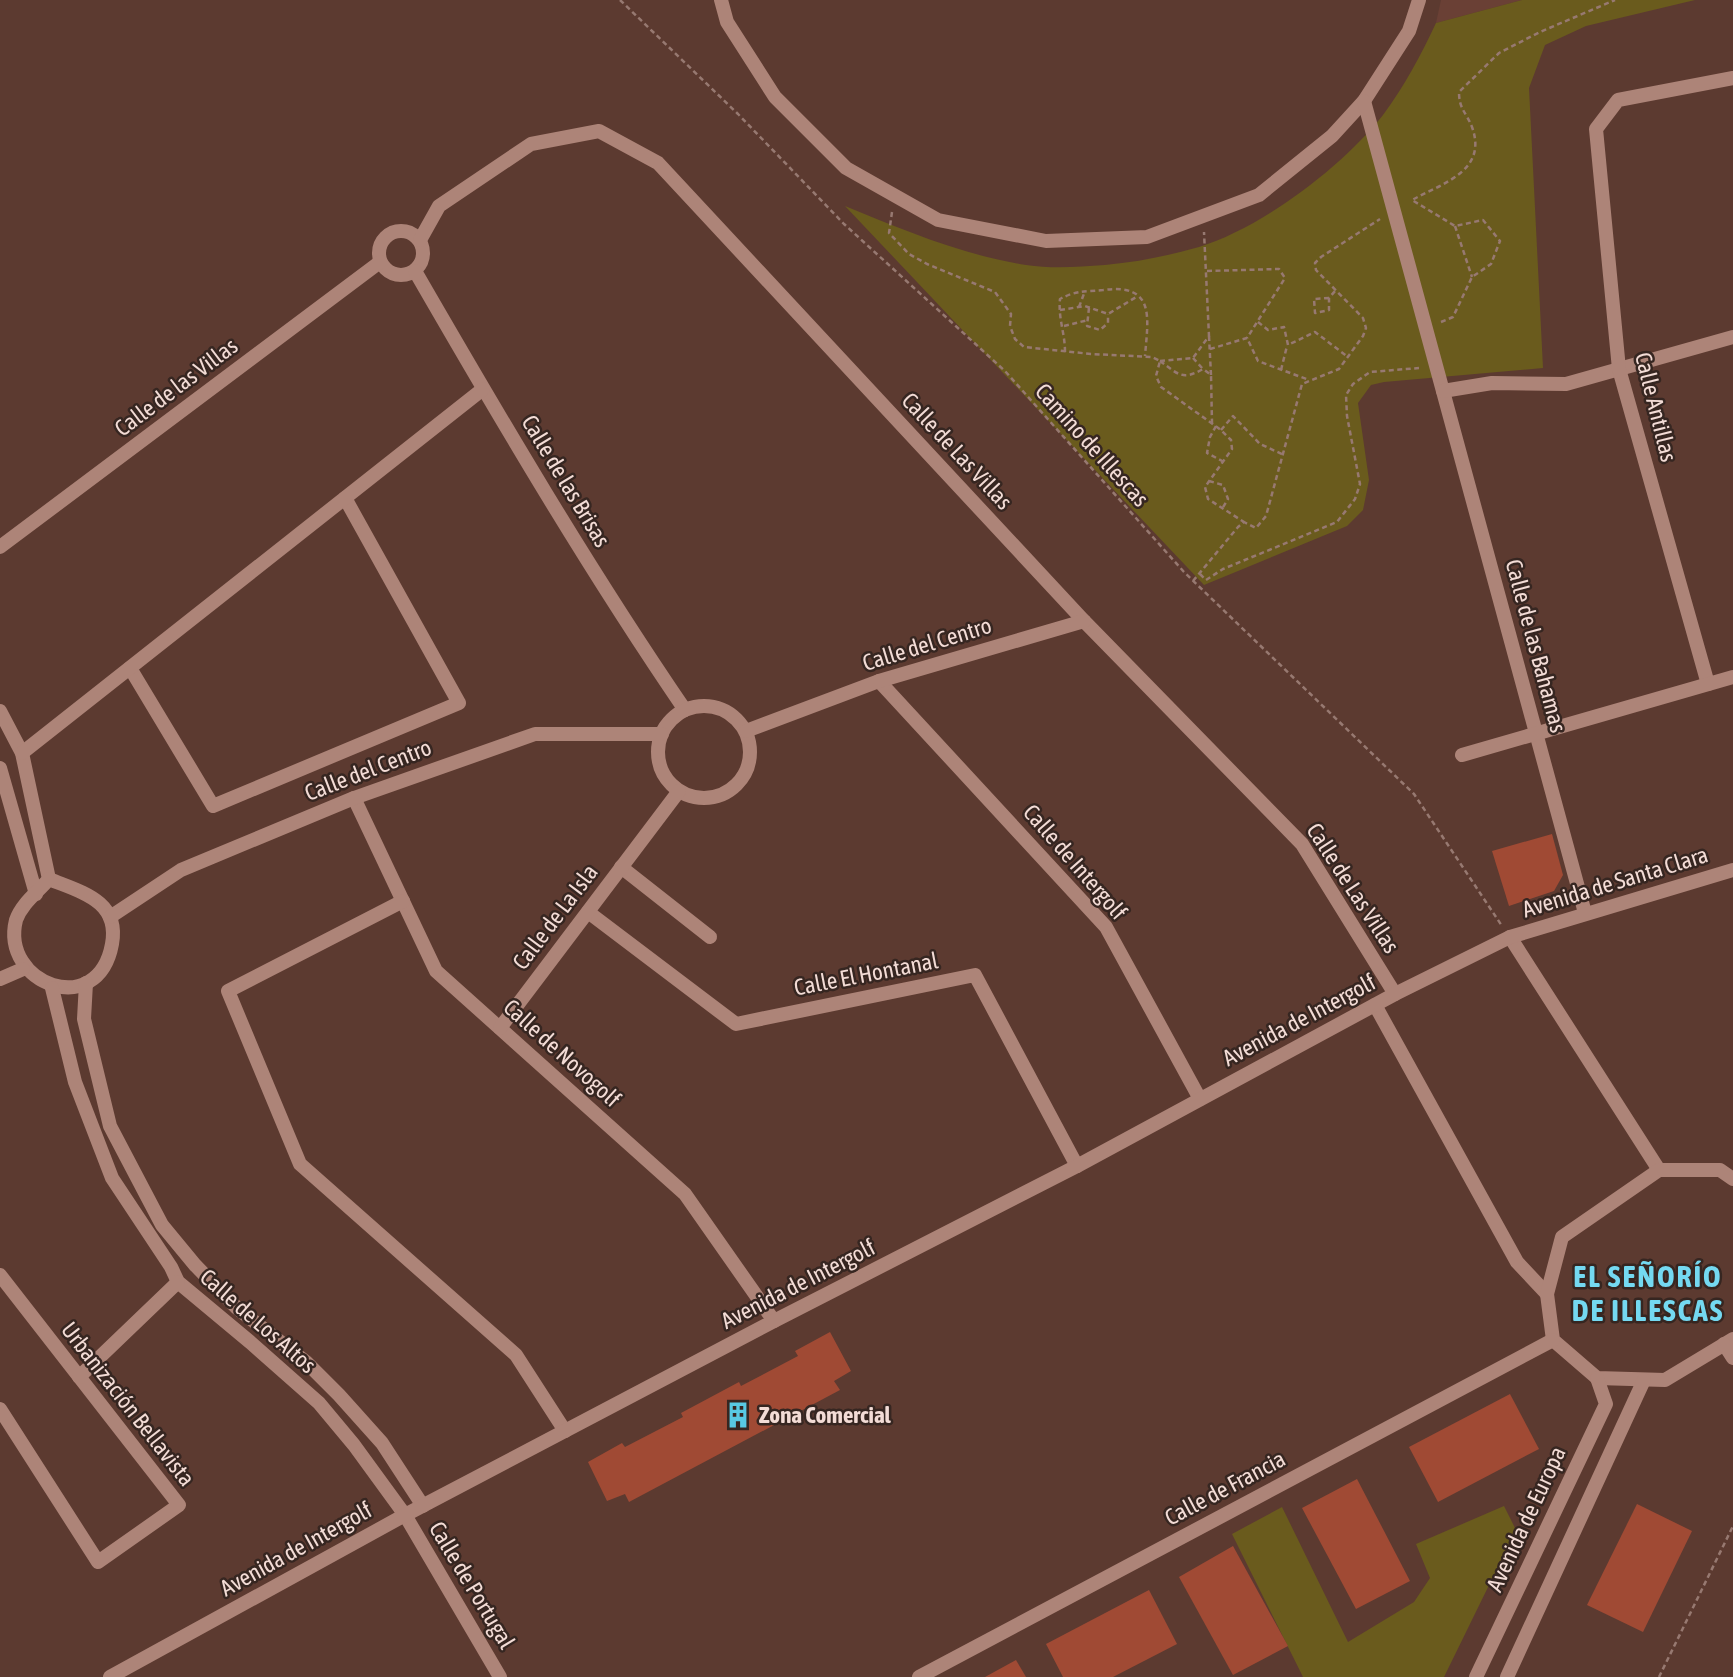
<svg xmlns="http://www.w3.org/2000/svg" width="1733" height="1677" font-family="'Asap Condensed',sans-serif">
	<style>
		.built { fill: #6a4035 }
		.green { fill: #6a5b1d }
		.building { fill: #a04a34 }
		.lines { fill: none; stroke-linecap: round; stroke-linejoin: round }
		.path { stroke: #977971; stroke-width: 2.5; stroke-dasharray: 5 3.5; stroke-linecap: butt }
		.street { stroke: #ad8478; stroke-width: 14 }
		.labels { text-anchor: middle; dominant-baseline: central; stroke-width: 5; stroke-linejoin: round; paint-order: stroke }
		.street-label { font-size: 23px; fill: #f3dcd6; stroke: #362621 }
		.poi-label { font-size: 23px; font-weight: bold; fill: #f3dcd6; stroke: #362621; text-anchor: start }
		.district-label { font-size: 30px; font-weight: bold; letter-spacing: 2px; fill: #74d9f1; stroke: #362621 }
	</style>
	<rect width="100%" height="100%" fill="#5c3a30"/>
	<polygon class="built" points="1441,0 1522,0 1436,23"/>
	<g class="green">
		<path d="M 1522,0 L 1695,0 L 1586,26 L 1545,45 L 1529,88 L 1543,368 L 1384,382 L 1371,385 L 1358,403 L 1369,480 L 1363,510 L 1347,526 L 1204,585 L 845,206 C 904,230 962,255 1026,265 C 1052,269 1079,267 1105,265 C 1137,262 1168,256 1199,247 C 1262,228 1343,166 1383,115 C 1404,87 1421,55 1436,23 Z"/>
		<polygon points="1504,1506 1516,1530 1444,1677 1303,1677 1232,1534 1282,1507 1348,1642 1414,1602 1430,1578 1416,1544"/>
	</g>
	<g class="building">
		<polygon points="1552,834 1563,875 1554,891 1509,906 1492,851"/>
		<polygon points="830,1332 851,1371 834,1381 840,1390 629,1502 625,1494 607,1501 588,1462 622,1443 625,1447 683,1417 681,1413 739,1382 741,1386 798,1356 795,1351"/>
		<polygon points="1510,1394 1539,1449 1438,1502 1409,1447"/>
		<polygon points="1357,1479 1410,1581 1356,1609 1302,1508"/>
		<polygon points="1637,1504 1692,1531 1643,1632 1587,1605"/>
		<polygon points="1233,1546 1288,1646 1233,1675 1179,1577"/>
		<polygon points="1149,1590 1177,1644 1113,1677 1063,1677 1046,1644"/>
		<polygon points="1016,1660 1026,1677 985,1677"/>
	</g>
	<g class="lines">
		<g class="path">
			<polyline points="620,0 738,114 844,224 1005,371 1184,572 1414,794 1502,926"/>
			<polyline points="892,212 889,233 909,254 927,264 995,292 1011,314 1010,326 1015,339 1024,347 1091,354 1152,357 1160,361 1156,376 1161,387 1221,430 1231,440 1232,449 1205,487 1208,499 1244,522"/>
			<polyline points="1455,226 1472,277"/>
			<polyline points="1207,271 1279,269 1285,278 1247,338"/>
			<polyline points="1329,298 1314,299 1315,313 1329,310 1329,298 1335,291"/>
			<polyline points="1079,307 1085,291"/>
			<polyline points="1089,308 1087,326 1100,330 1108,323 1108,314"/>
			<polyline points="1060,310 1085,306 1108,314 1138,296"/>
			<polyline points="1258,322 1268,330 1284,327 1288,345 1315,332 1348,357"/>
			<path d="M 1441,322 L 1453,317 L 1472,277 L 1491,264 L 1500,241 L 1483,220 L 1455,226 L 1412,200 C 1443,183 1488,171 1472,127 C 1466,112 1459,109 1459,92 L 1499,53 L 1540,32 L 1615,0"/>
			<polyline points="1064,326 1088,320"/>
			<polyline points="1209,336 1211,375"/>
			<polyline points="1210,349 1247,338 1258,361 1309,380"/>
			<path d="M 1065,352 C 1065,333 1058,318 1060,299 C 1077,290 1084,292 1103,290 C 1156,283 1148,318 1145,356"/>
			<polyline points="1193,358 1203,369"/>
			<polyline points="1160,361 1193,358 1209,336 1204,232"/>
			<path d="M 1160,361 C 1178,374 1182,381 1203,369 L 1211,375 L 1212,423"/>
			<polyline points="1281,370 1287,346"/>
			<polyline points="1216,426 1210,437 1207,453 1224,462"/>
			<polyline points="1221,430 1233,416 1260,444 1284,455"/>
			<polyline points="1209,481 1223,485 1228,499 1222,509"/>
			<polyline points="1200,574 1206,580 1223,569 1337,522 1355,499 1360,484 1347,416 1346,395 1353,384 1370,372 1419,368"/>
			<polyline points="1193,581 1238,527 1244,522 1256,528 1266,516 1302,384 1339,369 1363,336 1366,328 1363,318 1316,270 1315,263 1321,257 1380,219"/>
			<polyline points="1659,1677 1733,1526"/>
		</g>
		<g class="street">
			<polyline points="721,0 727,22 775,97 846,168 938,220 1046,241 1147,237 1259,195 1332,136 1364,101 1409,31 1419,0"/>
			<polyline points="1364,101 1585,913"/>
			<circle cx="401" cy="253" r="22"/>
			<polyline points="420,240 439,206 531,144 599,131 658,163 1084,621 1302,844 1395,994"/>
			<path d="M 415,271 C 501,420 588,568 685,710"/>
			<polyline points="1443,391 1492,383 1566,384 1733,337"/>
			<polyline points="0,547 380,262"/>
			<polyline points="130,668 213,806 459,703 345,498"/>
			<polyline points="879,681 1106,927 1200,1099"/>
			<polyline points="1708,684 1619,369 1596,129 1618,100 1733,78"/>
			<circle cx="704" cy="752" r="46"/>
			<polyline points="0,711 22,753 49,879"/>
			<polyline points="746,731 879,681 1084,621"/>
			<polyline points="22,753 483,389"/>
			<polyline points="1462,755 1733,677"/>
			<polyline points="0,768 36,894"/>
			<polyline points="354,798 436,971 685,1194 774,1321"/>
			<polyline points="621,867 710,937"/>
			<path d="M 49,879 C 80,892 120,900 112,944 C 98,1021 0,984 16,920 C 22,903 38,892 49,879 Z"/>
			<polyline points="403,901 228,991 300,1164 516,1355 565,1431"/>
			<polyline points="588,912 736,1024 975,975 1077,1166"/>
			<polyline points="110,917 181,870 354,798 535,734 662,734"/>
			<polyline points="1510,937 1659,1170"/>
			<polyline points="0,979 23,969"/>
			<polyline points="86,983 84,1019 110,1126 162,1225 195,1265 237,1308 306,1362 339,1395 382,1443 423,1506"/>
			<polyline points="52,988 75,1082 112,1178 171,1267 178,1282 250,1342 319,1403 354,1445 405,1515 500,1677"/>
			<polyline points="1375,1005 1517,1262 1547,1294"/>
			<polyline points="500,1028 679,791"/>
			<polyline points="1733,1179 1720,1170 1659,1170 1562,1237 1547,1294 1553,1340 1597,1378 1665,1380 1733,1339"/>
			<polyline points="0,1275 179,1505 98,1562 0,1409"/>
			<polyline points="1724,1344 1733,1358"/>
			<polyline points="79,1377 178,1282"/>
			<polyline points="110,1677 405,1515 774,1321 1077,1166 1395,994 1510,937 1733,870"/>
			<polyline points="919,1677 1553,1340"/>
			<polyline points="1476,1677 1606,1404 1597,1378"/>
			<polyline points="1507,1677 1644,1380"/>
		</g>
	</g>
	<defs>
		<g id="building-bare" transform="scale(2.1)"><path d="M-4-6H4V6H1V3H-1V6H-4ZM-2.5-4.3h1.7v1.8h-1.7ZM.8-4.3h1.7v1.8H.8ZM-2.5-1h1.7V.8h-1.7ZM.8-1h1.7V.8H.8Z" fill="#58c9e3" stroke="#362621" stroke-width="2.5" paint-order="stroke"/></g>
	</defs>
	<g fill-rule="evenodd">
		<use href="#building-bare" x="738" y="1415"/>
	</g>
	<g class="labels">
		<g class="street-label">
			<text transform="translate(176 387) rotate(-37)">Calle de las Villas</text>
			<text transform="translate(1656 407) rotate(76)">Calle Antillas</text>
			<text transform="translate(1092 445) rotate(48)">Camino de Illescas</text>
			<text transform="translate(957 451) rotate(47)">Calle de Las Villas</text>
			<text transform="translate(566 481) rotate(59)">Calle de las Brisas</text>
			<text transform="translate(927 644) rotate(-17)">Calle del Centro</text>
			<text transform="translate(1536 646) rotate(75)">Calle de las Bahamas</text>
			<text transform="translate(368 770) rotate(-21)">Calle del Centro</text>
			<text transform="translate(1075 862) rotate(49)">Calle de Intergolf</text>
			<text transform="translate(1615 882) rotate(-17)">Avenida de Santa Clara</text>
			<text transform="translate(1353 888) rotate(57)">Calle de Las Villas</text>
			<text transform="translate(555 917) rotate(-53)">Calle de La Isla</text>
			<text transform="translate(866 974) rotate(-11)">Calle El Hontanal</text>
			<text transform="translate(1299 1020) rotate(-28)">Avenida de Intergolf</text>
			<text transform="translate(562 1053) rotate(42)">Calle de Novogolf</text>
			<text transform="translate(798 1284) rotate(-27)">Avenida de Intergolf</text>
			<text transform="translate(258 1321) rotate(41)">Calle de Los Altos</text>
			<text transform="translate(128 1404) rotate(52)">Urbanización Bellavista</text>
			<text transform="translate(1225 1488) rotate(-28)">Calle de Francia</text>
			<text transform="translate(1526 1519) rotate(-65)">Avenida de Europa</text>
			<text transform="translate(296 1549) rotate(-29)">Avenida de Intergolf</text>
			<text transform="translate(472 1585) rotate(59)">Calle de Portugal</text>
		</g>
		<g class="poi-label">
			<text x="759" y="1415">Zona Comercial</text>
		</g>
		<g class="district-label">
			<text x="1648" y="1276">EL SEÑORÍO<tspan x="1648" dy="34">DE ILLESCAS</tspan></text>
		</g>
	</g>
</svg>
